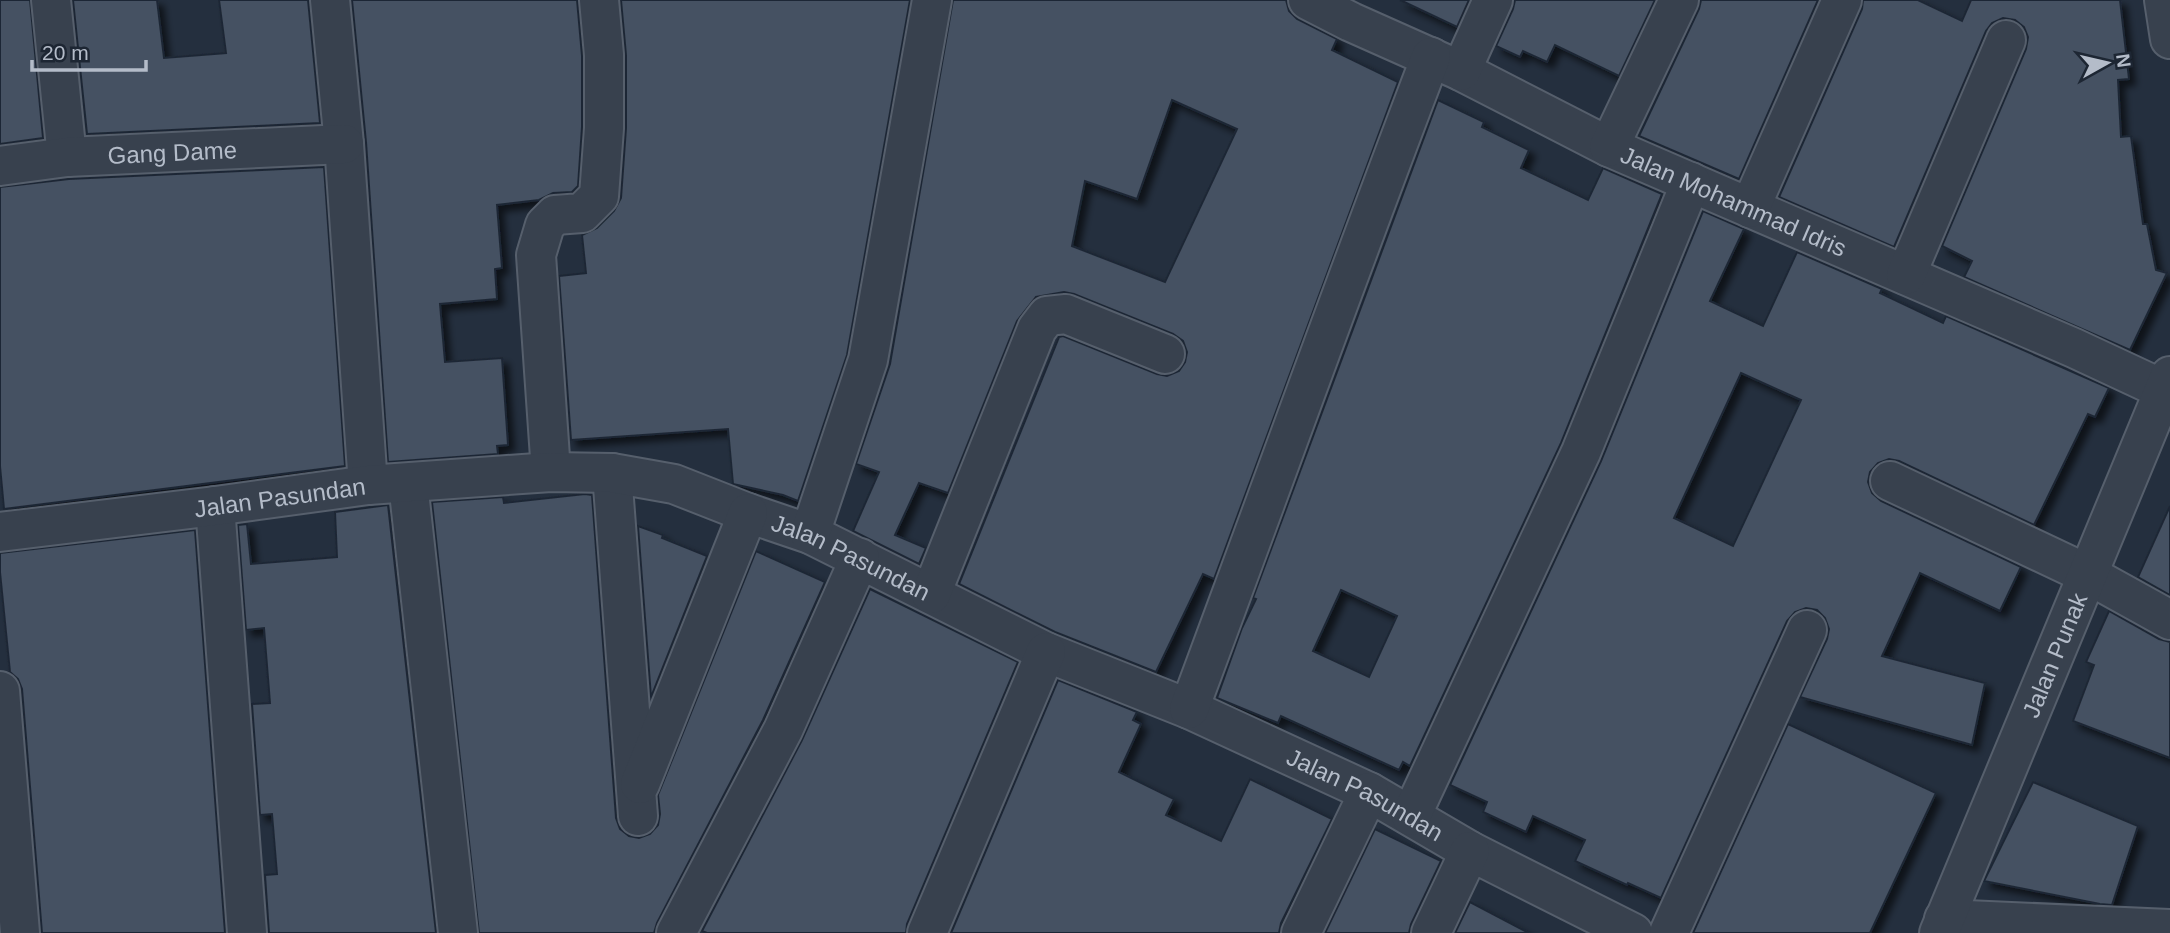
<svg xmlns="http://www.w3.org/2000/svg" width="2170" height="933" font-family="Arial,sans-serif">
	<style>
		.building { fill: #455162; stroke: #1f2835; stroke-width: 2; fill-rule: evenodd; filter: url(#shadow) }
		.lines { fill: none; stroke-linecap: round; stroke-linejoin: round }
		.minor-casing { stroke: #565f6c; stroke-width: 42 }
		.minor { stroke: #38414e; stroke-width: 38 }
		.labels { text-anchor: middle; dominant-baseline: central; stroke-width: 5; stroke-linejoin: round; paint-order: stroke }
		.street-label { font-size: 24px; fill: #b4bcc9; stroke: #1d2633 }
	</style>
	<defs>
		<filter id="shadow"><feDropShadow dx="6" dy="6" stdDeviation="3.5" flood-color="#0009"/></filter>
	</defs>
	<rect width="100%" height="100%" fill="#242f3e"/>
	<g class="building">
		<polygon points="0,0 30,0 43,138 0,144"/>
		<polygon points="73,0 157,0 164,58 226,53 219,0 308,0 320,123 87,134"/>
		<polygon points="352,0 577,0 582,56 582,127 578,186 572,192 553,193 539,200 497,205 502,268 495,269 497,299 440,304 445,362 502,358 508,445 497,446 498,454 388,462 366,142"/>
		<polygon points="621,0 910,0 847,355 798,501 783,495 733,484 728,429 571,440 559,276 586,273 582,235 597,228 614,211 621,198 626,128 626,55"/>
		<path d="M 953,0 L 1286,0 L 1289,11 L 1297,19 L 1337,39 L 1332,50 L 1398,82 L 1214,579 L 1203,574 L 1156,672 L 1055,632 L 959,584 L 1059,337 L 1063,336 L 1157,374 L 1167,376 L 1179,371 L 1185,362 L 1187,352 L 1183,341 L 1173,334 L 1074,294 L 1064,292 L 1036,297 L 1017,321 L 948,493 L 919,483 L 895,535 L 926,548 L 919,564 L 853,531 L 879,472 L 856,464 L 890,364 ZM 1172,100 L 1237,129 L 1165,282 L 1072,246 L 1085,181 L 1137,199 Z"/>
		<polygon points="1400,0 1469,0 1457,27"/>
		<polygon points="1515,0 1655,0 1619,76 1555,45 1547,62 1523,51 1520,57 1496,46 1513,9"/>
		<polygon points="1701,0 1818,0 1739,179 1639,136 1699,9"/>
		<polygon points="1863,0 1918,0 1962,21 1971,0 2120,0 2129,79 2118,80 2121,137 2131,136 2143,224 2147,224 2156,270 2167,273 2130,350 1964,277 1972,261 1942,246 2026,49 2028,37 2024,27 2015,20 2003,18 1992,23 1986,31 1894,247 1779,197 1862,9"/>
		<path d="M 1438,100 L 1484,122 L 1482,127 L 1529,150 L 1521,168 L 1588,200 L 1603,168 L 1662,194 L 1561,443 L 1410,766 L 1403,762 L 1399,770 L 1281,716 L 1278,723 L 1217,698 L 1242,628 L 1256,599 L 1253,598 ZM 1341,590 L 1397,616 L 1369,677 L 1313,651 Z"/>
		<polygon points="324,167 345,466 4,509 0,466 0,187 69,179"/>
		<path d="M 1703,211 L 1744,229 L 1710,301 L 1763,326 L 1797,252 L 1882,289 L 1880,293 L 1943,323 L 1946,316 L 2109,388 L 2095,417 L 2088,414 L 2034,525 L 1899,461 L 1889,459 L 1878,463 L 1870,472 L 1868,482 L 1872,493 L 1881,501 L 2021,567 L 2000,611 L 1920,573 L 1882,656 L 1985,683 L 1972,745 L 1800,697 L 1827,639 L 1829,629 L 1825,618 L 1817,610 L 1806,608 L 1795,612 L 1787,621 L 1661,898 L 1628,883 L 1627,885 L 1575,861 L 1585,840 L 1533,816 L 1526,832 L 1483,812 L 1487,802 L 1450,785 L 1601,461 ZM 1741,373 L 1801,400 L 1733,546 L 1674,518 Z"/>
		<polygon points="585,494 592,495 616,818 620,829 629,836 639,838 650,834 658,825 660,814 658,795 756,551 825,582 763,720 657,923 654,933 479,933 432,502 503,497 504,503"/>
		<polygon points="388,505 436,933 269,933 265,875 277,874 272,814 260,815 252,704 270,703 264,628 246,630 238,525 247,524 251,564 337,557 335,512"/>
		<polygon points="2170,506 2170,595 2138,577"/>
		<polygon points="638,526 663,535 662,538 707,556 651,697"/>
		<polygon points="195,530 225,933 42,933 22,689 18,679 10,672 0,572 0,553"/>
		<polygon points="870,589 1018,662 907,924 906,933 707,933 702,931 802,740"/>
		<polygon points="2109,611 2159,639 2170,642 2170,758 2073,721 2094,665 2086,662"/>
		<polygon points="1058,680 1137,712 1133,720 1141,724 1119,772 1174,799 1166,815 1221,841 1250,779 1332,819 1281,923 1279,933 951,933"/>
		<polygon points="1788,724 1936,793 1870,933 1693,933"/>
		<polygon points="2033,782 2138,826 2112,905 2100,904 1984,881"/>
		<polygon points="1375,829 1441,861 1411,924 1409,933 1325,933"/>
		<polygon points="1470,902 1489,912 1529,933 1455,933"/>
	</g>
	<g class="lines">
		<g class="minor-casing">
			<g id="minor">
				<polyline points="51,0 67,157"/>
				<polyline points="330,0 344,144 368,485"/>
				<path id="s1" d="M 1308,0 L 1351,22 L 1461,71 L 1609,147 L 2074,348 L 2164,390"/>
				<polyline points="2164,0 2170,39"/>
				<polyline points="1461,71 1493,0"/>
				<polyline points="1609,147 1679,0"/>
				<path id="s2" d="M 0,166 L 67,157 L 344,144"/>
				<polyline points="1750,208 1842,0"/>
				<polyline points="1906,275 2006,40"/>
				<polyline points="551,472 536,255 545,225 555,215 582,213 599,196 604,128 604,55 599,0"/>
				<polyline points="612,473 638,816"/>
				<polyline points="1890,481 2087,574 2170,620"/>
				<polyline points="408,483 458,933"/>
				<polyline points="215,506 247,933"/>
				<path id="s3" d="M 0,532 L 215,506 L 368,485 L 551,472 L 612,473 L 674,484 L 748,513 L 810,534 L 1046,652 L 1189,709 L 1369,792 L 1470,851 L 1633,933"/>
				<polyline points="810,534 868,360 932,0"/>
				<polyline points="931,594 1037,329 1047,316 1066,314 1165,354"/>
				<polyline points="0,691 20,933"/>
				<path d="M 1189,709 C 1270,492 1348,273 1431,57"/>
				<polyline points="640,784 748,513"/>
				<polyline points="1411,816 1581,452 1691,182"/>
				<polyline points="1944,919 2170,929"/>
				<polyline points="676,933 783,730 860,558"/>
				<polyline points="927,933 1046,652"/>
				<polyline points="1301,933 1369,792"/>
				<polyline points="1431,933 1470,851"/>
				<polyline points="1669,933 1807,630"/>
				<path id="s4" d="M 1939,933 L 2170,376"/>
			</g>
		</g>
		<use href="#minor" class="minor"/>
	</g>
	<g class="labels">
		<g class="street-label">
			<text stroke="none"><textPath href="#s2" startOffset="173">Gang Dame</textPath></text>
			<text stroke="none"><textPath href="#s1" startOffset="471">Jalan Mohammad Idris</textPath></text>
			<text stroke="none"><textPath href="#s3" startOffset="282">Jalan Pasundan</textPath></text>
			<text stroke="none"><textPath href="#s3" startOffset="870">Jalan Pasundan</textPath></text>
			<text stroke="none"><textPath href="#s4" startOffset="301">Jalan Punak</textPath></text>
			<text stroke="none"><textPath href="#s3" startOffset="1437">Jalan Pasundan</textPath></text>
		</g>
	</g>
	<g transform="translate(2107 63) rotate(82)" stroke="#1d2633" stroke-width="5" paint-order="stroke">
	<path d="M0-5L12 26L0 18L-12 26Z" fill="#b4bcc9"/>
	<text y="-10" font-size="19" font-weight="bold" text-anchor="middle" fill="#b4bcc9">N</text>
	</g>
	<path d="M32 60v10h114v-10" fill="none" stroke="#b4bcc9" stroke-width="3.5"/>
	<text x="42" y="60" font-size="21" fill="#b4bcc9" stroke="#1d2633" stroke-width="5" paint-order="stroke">20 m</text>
</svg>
